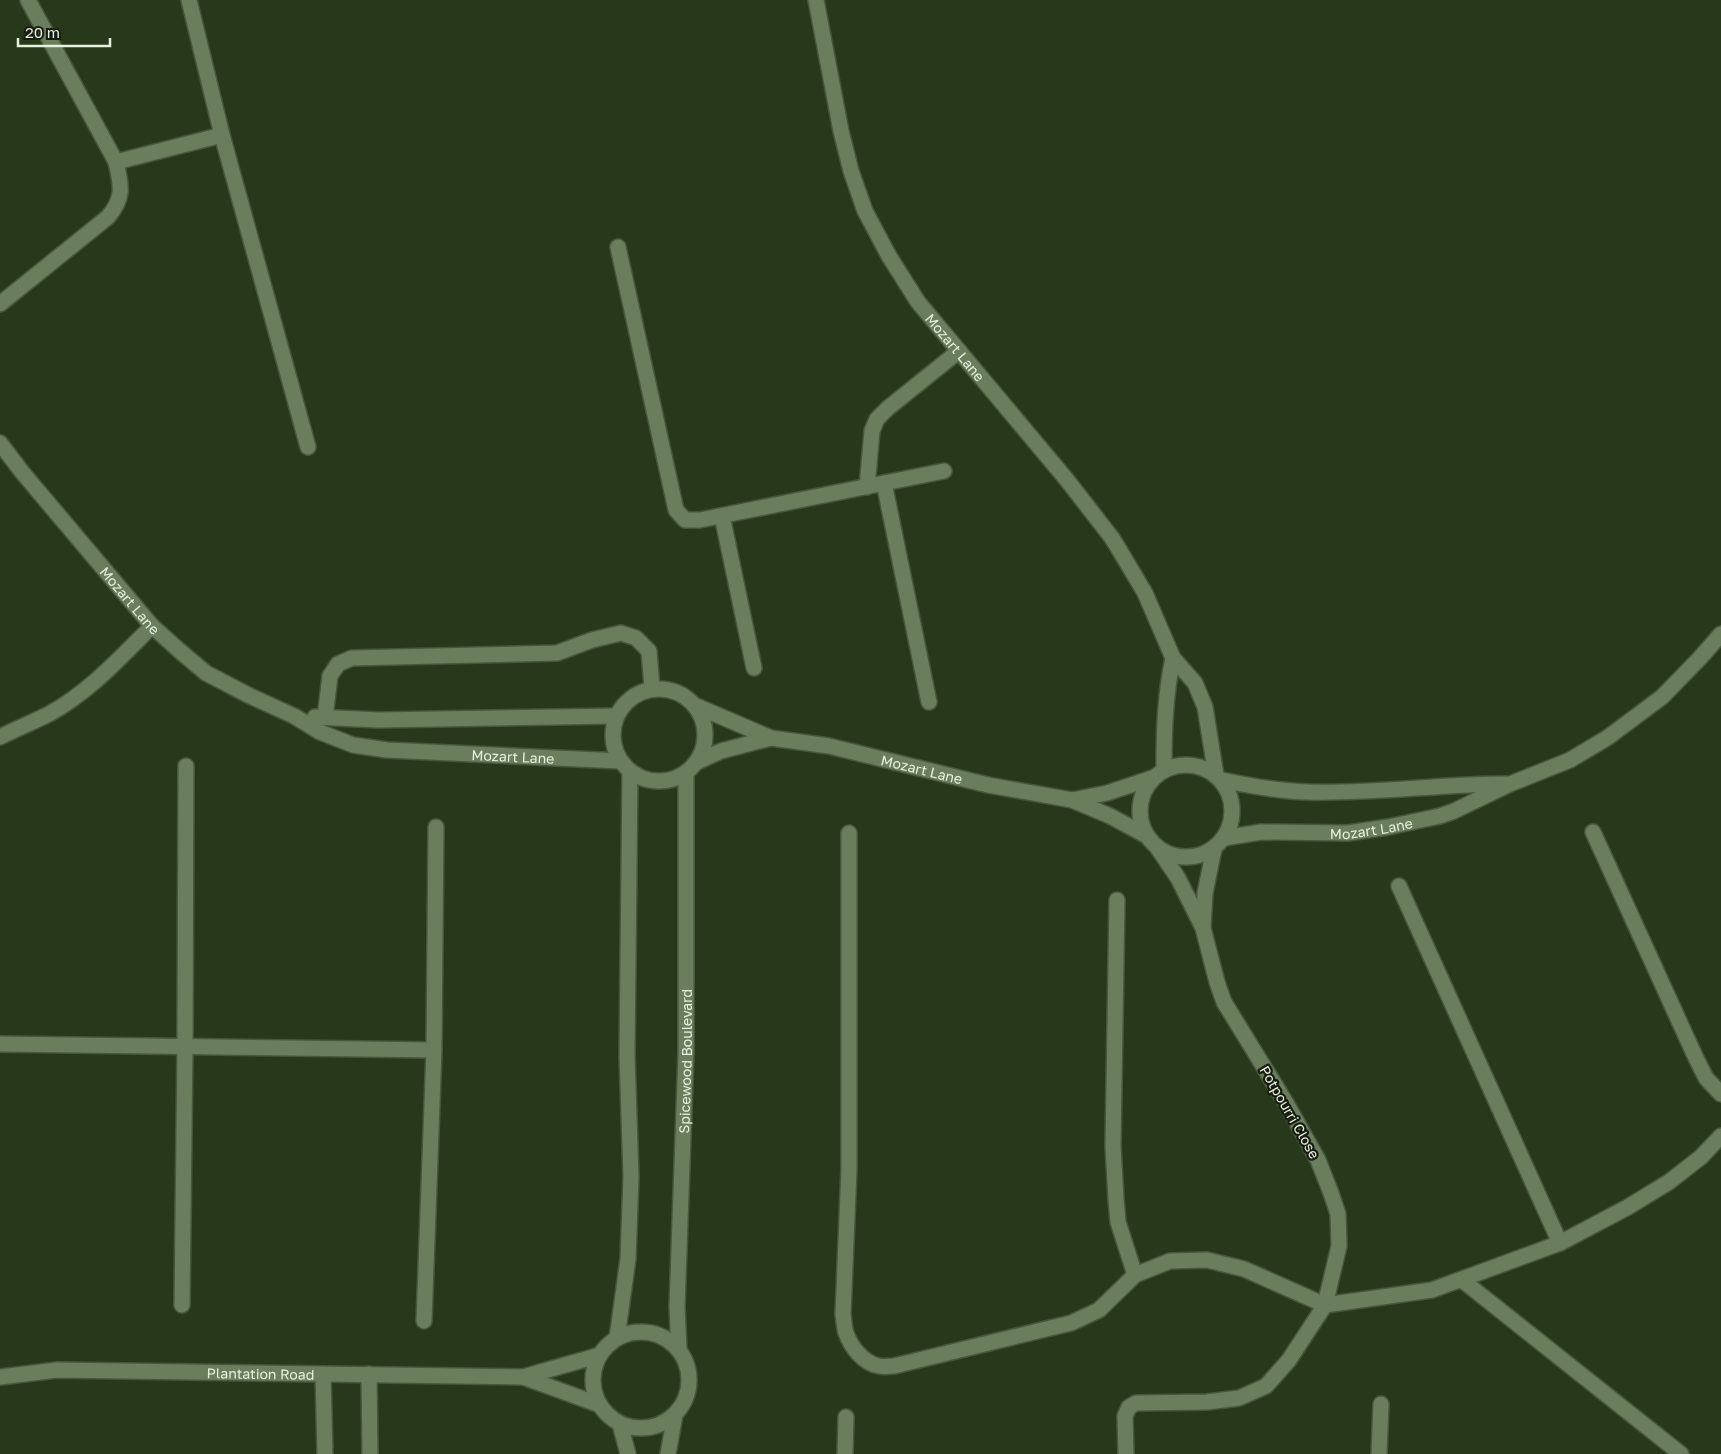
<svg xmlns="http://www.w3.org/2000/svg" width="1721" height="1454" font-family="'Golos Text',sans-serif">
	<style>
		.lines { fill: none; stroke-linecap: round; stroke-linejoin: round }
		.minor-casing { stroke: #48563c; stroke-width: 18 }
		.minor { stroke: #6a7d5c; stroke-width: 15 }
		.labels { text-anchor: middle; dominant-baseline: central; stroke-width: 4.5; stroke-linejoin: round; paint-order: stroke }
		.street-label { font-size: 14px; fill: #e6f1de; stroke: #161d10 }
	</style>
	<rect width="100%" height="100%" fill="#28391b"/>
	<g class="lines">
		<g class="minor-casing">
			<g id="minor">
				<polyline points="189,0 222,135 308,447"/>
				<path id="s1" d="M 816,0 L 841,131 L 851,171 L 865,211 L 889,256 L 918,302 L 1067,480 L 1112,538 L 1120,551 L 1145,593 L 1173,658 L 1195,683 L 1205,707 L 1216,775"/>
				<polyline points="116,162 222,135"/>
				<polyline points="618,247 676,510 685,520 700,520 944,471"/>
				<path d="M 0,304 L 108,217 C 125,197 121,185 116,162 L 28,0"/>
				<path id="s2" d="M 0,443 L 22,472 L 152,626 L 181,652 L 206,673 L 250,696 L 294,716 L 320,732 L 353,745 L 387,750 L 620,761"/>
				<polyline points="884,483 929,702"/>
				<polyline points="867,487 872,431 877,419 888,408 959,351"/>
				<polyline points="722,516 754,668"/>
				<circle cx="659" cy="735" r="46"/>
				<path id="s3" d="M 694,705 L 771,738 L 829,746 L 988,785 L 1072,800 L 1110,816 L 1147,836"/>
				<polyline points="315,717 379,720 616,716"/>
				<polyline points="325,717 330,676 338,664 352,658 557,653 592,640 621,633 636,638 649,651 652,688"/>
				<path d="M 0,737 C 16,729 33,722 49,714 C 89,692 120,658 152,626"/>
				<polyline points="697,762 721,751 771,738"/>
				<circle cx="1186" cy="811" r="46"/>
				<path d="M 1164,769 C 1164,731 1165,695 1173,658"/>
				<path d="M 1222,780 C 1250,786 1279,791 1308,792 C 1374,794 1440,784 1506,784"/>
				<polyline points="1072,800 1107,793 1152,778"/>
				<polyline points="1593,832 1695,1056 1706,1078 1721,1094"/>
				<path d="M 849,833 L 849,1169 L 843,1314 C 844,1320 844,1327 846,1333 C 851,1347 863,1363 879,1366 C 884,1367 889,1366 894,1366 L 1071,1323 L 1099,1310 L 1135,1275 L 1170,1261 L 1207,1260 L 1244,1269 L 1325,1305 L 1432,1290 L 1560,1243 L 1628,1207 L 1669,1182 L 1701,1157 L 1721,1136"/>
				<path id="s4" d="M 1224,838 L 1261,832 L 1348,833 L 1388,827 L 1440,816 L 1454,811 L 1510,784 L 1570,760 L 1607,738 L 1662,697 L 1700,658 L 1721,634"/>
				<polyline points="1399,886 1560,1243"/>
				<polyline points="1117,900 1113,1146 1116,1199 1118,1222 1135,1275"/>
				<polyline points="1203,927 1205,893 1214,849"/>
				<polyline points="0,1044 434,1050"/>
				<polyline points="1462,1280 1681,1454"/>
				<polyline points="182,1305 185,1047 186,766"/>
				<polyline points="424,1321 434,1050 436,827"/>
				<circle cx="641" cy="1380" r="48"/>
				<polyline points="617,1338 628,1259 631,1177 627,1056 630,772"/>
				<path id="s5" d="M 679,1350 L 677,1307 L 686,1052 L 686,773"/>
				<polyline points="323,1374 325,1454"/>
				<polyline points="369,1374 370,1454"/>
				<path id="s6" d="M 0,1377 L 57,1370 L 523,1377 L 600,1355"/>
				<polyline points="523,1377 600,1405"/>
				<polyline points="620,1424 628,1454"/>
				<polyline points="668,1454 675,1415"/>
				<polyline points="845,1454 846,1417"/>
				<polyline points="1126,1454 1125,1416 1129,1407 1136,1403 1207,1402 1239,1398 1266,1386 1289,1360 1325,1305 1339,1246 1338,1214 1331,1193 1318,1160 1286,1103 1224,1002 1217,982 1203,928 1178,878 1157,847"/>
				<polyline points="1379,1454 1381,1404"/>
			</g>
		</g>
		<use href="#minor" class="minor"/>
	</g>
	<g class="labels">
		<g class="street-label">
			<text stroke="none"><textPath href="#s1" startOffset="381">Mozart Lane</textPath></text>
			<text stroke="none"><textPath href="#s2" startOffset="204">Mozart Lane</textPath></text>
			<text stroke="none"><textPath href="#s2" startOffset="634">Mozart Lane</textPath></text>
			<text stroke="none"><textPath href="#s3" startOffset="238">Mozart Lane</textPath></text>
			<text stroke="none"><textPath href="#s4" startOffset="148">Mozart Lane</textPath></text>
			<text stroke="none"><textPath href="#s5" startOffset="289">Spicewood Boulevard</textPath></text>
			<text transform="translate(1290 1112) rotate(60)">Potpourri Close</text>
			<text stroke="none"><textPath href="#s6" startOffset="261">Plantation Road</textPath></text>
		</g>
	</g>
	<path d="M18 38v8h92v-8" fill="none" stroke="#e6f1de" stroke-width="2.5"/>
	<text x="25" y="38" font-size="15" fill="#e6f1de" stroke="#161d10" stroke-width="4" paint-order="stroke">20 m</text>
</svg>
